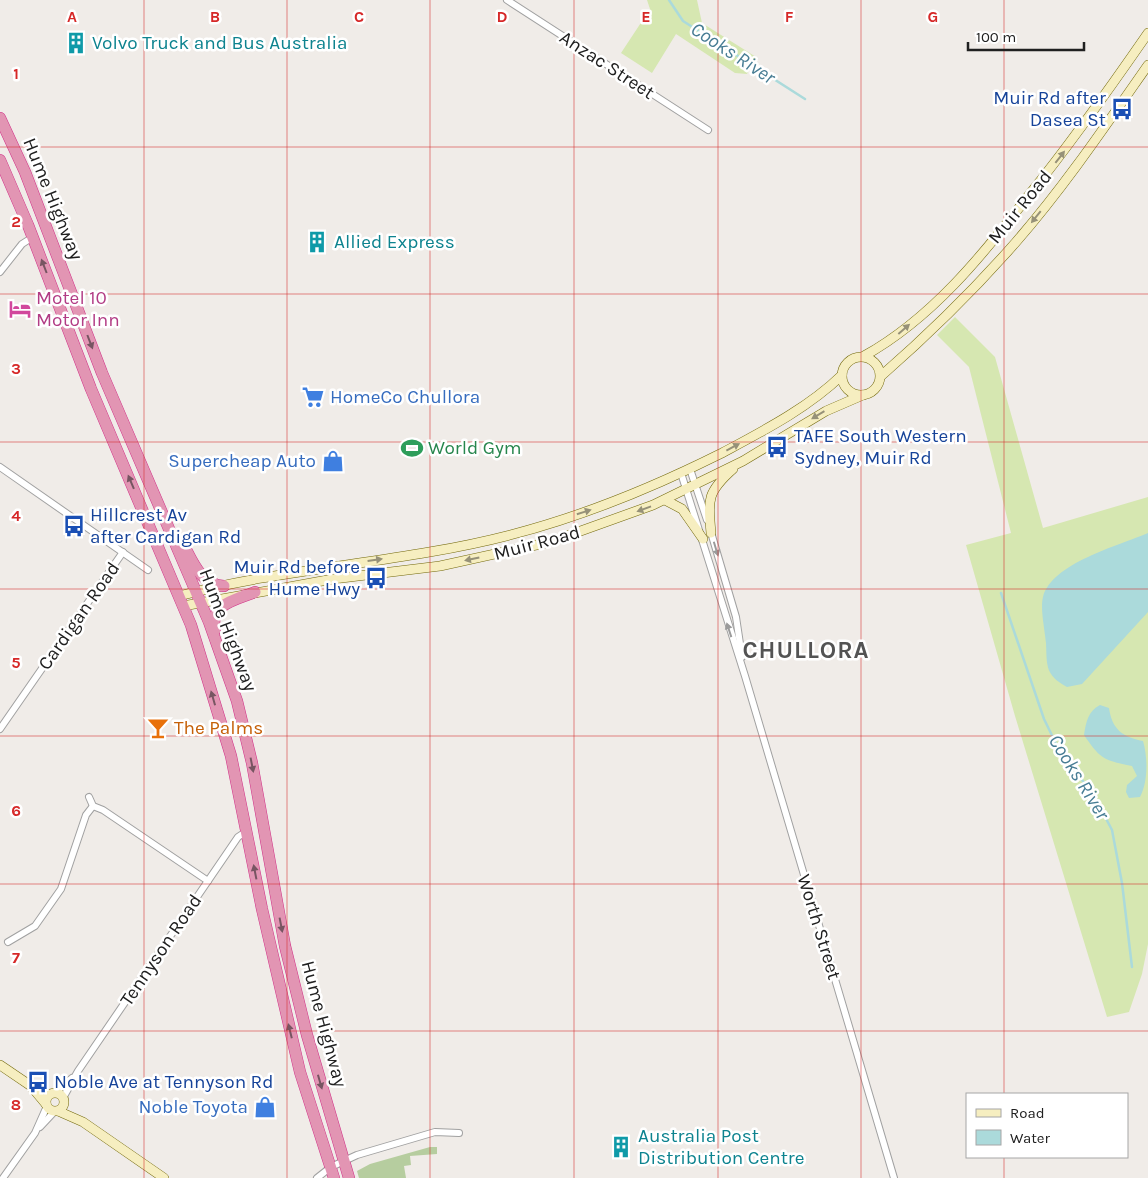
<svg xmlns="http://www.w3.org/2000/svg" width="1148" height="1178" font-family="Karla,sans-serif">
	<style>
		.grass { fill: #d6e7b1 }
		.forest { fill: #b6cd9f }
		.water { fill: #abdadb }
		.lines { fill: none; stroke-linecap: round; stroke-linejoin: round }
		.stream { stroke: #abdadb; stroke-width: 2.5 }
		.street-casing { stroke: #a1a1a1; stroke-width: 8 }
		.secondary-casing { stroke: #73690c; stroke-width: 10 }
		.highway-casing { stroke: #d13288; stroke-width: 12 }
		.street { stroke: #fff; stroke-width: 6 }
		.secondary { stroke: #f6eec0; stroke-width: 9 }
		.highway { stroke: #e295b3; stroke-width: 11 }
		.oneway { fill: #969178 }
		.oneway2 { fill: #775562 }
		.oneway3 { fill: #9b9b9b }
		.grid { fill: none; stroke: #d62828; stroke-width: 1; stroke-opacity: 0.55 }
		.labels { text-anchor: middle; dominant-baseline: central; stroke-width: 5; stroke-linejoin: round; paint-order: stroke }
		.culture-label { font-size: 19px; fill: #0d838f; stroke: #fff; text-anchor: start }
		.street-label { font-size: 19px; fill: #202020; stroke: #fff }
		.transit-label { font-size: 19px; fill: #164399; stroke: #fff; text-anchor: start }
		.hotel-label { font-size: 19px; fill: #b23c85; stroke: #fff; text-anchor: start }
		.shop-label { font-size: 19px; fill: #366cbe; stroke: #fff; text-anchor: end }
		.leisure-label { font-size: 19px; fill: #27864d; stroke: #fff; text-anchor: start }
		.food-label { font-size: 19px; fill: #c56008; stroke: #fff; text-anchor: start }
		.water-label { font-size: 20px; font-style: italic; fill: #487d94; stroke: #fff }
		.district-label { font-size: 24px; font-weight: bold; letter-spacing: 1px; fill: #535353; stroke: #fff }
		.grid-label { font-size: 16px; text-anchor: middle; font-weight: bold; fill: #d62828; stroke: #fff; stroke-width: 5; stroke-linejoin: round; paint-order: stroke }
	</style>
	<rect width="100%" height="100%" fill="#f0ece8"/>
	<g class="grass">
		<polygon points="647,0 697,0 702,23 756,57 747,74 735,73 676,34 652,73 621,53 650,9"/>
		<polygon points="955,317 995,357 1043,528 1148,497 1148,944 1142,974 1129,1012 1107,1017 1015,716 966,545 1011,533 969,367 937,335"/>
	</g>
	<polygon class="forest" points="430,1147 437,1147 437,1154 410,1156 411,1165 404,1166 406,1178 359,1178 357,1171 370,1164"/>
	<g class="water">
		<path d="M 1148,533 L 1148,612 L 1082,684 L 1067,687 C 1045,675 1047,666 1046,643 C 1045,631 1040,608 1043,597 C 1052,563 1118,546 1148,533 Z"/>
		<path d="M 1100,705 L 1109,708 C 1112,729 1122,737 1143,741 C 1148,758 1148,782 1140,797 L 1129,798 L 1126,792 L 1127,785 L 1137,776 L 1132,766 C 1104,760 1101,760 1084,735 C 1086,722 1088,711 1100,705 Z"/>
	</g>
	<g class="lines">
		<g class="stream">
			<polyline points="669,0 683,21 805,99"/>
			<polyline points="1001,593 1044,719 1062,756 1092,792 1112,830 1122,883 1132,967"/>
		</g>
		<g class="street-casing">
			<g id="street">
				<polyline points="507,0 708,130"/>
				<polyline points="0,272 22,244 33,237"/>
				<polyline points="0,467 148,570"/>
				<polyline points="690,469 707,520"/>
				<polyline points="681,473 745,676 894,1178"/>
				<polyline points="710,529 736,617 742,657"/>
				<polyline points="0,729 123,552"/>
				<polyline points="89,797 93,806 103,810 208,881"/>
				<polyline points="8,942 35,926 61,889 86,815 93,806"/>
				<polyline points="55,1093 72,1078"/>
				<polyline points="63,1098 78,1071 238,837 247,831"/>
				<polyline points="40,1127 55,1111"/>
				<polyline points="3,1178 35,1133 47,1106"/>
				<polyline points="317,1178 331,1167 357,1155 435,1132 459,1133"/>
			</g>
		</g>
		<g class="secondary-casing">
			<g id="secondary">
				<path d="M 864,356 C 931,319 983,255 1029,195 C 1071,143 1110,88 1148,33"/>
				<circle cx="861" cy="376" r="19"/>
				<path d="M 881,376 C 929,334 974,290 1016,242 C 1064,187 1106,125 1148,65"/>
				<polyline points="665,500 682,509 703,539"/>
				<path d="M 711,533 C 708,499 707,492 733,469"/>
				<path d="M 179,596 C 288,567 402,563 510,535 C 584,516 654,487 722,453 C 763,431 808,408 842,375"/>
				<polyline points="183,606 333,579 440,566 550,542 653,505 743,461 826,411 863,395"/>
				<polyline points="0,1065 31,1086 46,1104"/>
				<circle cx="55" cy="1102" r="9"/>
				<polyline points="58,1111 83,1122 164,1178"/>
			</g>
		</g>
		<g class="highway-casing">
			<g id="highway">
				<polyline points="0,118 25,172 102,373 209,622 237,701 252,763 285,946 307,1035 349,1178"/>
				<polyline points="0,160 28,225 91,389 191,625 231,756 262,909 300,1072 334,1178"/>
				<path d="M 182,542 C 192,560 200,585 224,586"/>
				<path d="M 215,630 C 209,604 235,600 255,592"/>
			</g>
		</g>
		<use href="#street" class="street"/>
		<use href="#secondary" class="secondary"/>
		<use href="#highway" class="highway"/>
	</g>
	<defs><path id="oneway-solid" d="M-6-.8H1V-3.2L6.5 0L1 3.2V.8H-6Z" transform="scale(1.25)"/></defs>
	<g class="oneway">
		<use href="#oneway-solid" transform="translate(1060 157) rotate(-52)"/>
		<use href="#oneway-solid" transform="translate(1036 217) rotate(129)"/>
		<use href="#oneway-solid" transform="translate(904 329) rotate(-41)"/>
		<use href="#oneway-solid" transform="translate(818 415) rotate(149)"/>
		<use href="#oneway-solid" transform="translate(733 447) rotate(-28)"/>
		<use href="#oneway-solid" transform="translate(644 509) rotate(160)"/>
		<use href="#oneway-solid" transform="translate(584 512) rotate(-17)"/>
		<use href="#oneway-solid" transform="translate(472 559) rotate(168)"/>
		<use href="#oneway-solid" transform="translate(375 560) rotate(-8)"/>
	</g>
	<g class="oneway2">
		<use href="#oneway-solid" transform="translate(44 266) rotate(-111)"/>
		<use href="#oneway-solid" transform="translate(90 342) rotate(69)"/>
		<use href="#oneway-solid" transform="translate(131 482) rotate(-113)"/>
		<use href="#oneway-solid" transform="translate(213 698) rotate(-106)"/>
		<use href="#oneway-solid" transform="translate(252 765) rotate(79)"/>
		<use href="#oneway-solid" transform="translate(255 872) rotate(-101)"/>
		<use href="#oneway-solid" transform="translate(281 925) rotate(79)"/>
		<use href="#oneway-solid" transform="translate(290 1031) rotate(-104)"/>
		<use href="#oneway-solid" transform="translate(320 1082) rotate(74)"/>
	</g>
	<g class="oneway3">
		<use href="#oneway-solid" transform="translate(716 549) rotate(73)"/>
		<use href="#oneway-solid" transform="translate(729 630) rotate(-108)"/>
	</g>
	<path class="grid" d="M 144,0 L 144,1178M 287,0 L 287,1178M 430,0 L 430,1178M 574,0 L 574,1178M 718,0 L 718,1178M 861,0 L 861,1178M 1004,0 L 1004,1094M 0,147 L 1148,147M 0,294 L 1148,294M 0,442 L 1148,442M 0,589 L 1148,589M 0,736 L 1148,736M 0,884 L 1148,884M 0,1031 L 1148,1031M 1004,1157 L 1004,1178"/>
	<defs>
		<g id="building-bare" transform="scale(1.725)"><path d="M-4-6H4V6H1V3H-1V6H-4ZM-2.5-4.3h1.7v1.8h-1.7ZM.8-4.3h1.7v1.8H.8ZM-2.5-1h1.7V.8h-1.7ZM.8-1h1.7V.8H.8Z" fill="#0f9aa8" stroke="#fff" stroke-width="2.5" paint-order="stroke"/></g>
		<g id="bus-bare" transform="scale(1.725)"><path d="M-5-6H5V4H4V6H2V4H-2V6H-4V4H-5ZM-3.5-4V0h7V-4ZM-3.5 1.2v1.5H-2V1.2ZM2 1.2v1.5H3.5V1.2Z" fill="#1a4fb4" stroke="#fff" stroke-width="2.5" paint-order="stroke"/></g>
		<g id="hotel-bare" transform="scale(1.725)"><path d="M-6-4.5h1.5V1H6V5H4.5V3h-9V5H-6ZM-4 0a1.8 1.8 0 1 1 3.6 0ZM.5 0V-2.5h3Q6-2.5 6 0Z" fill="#d1479c" stroke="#fff" stroke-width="2.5" paint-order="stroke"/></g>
		<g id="supermarket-bare" transform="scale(1.725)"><path d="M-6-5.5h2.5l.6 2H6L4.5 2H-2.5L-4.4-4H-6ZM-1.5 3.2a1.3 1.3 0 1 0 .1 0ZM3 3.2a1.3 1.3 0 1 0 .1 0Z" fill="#3f7fe0" stroke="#fff" stroke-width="2.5" paint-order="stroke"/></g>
		<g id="stadium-bare" transform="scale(1.725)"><path d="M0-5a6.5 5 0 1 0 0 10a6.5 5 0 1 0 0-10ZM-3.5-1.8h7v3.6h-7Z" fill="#2e9e5b" stroke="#fff" stroke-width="2.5" paint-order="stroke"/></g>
		<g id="shop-bare" transform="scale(1.725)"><path d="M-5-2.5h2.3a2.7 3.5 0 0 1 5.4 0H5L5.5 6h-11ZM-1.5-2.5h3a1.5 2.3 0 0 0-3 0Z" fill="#3f7fe0" stroke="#fff" stroke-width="2.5" paint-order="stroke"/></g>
		<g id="bar-bare" transform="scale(1.725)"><path d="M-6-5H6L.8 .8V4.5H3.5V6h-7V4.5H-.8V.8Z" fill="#e8710a" stroke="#fff" stroke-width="2.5" paint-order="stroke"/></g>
	</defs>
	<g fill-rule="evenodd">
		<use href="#building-bare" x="76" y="43"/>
		<use href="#bus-bare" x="1122" y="109"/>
		<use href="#building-bare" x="317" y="242"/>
		<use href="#hotel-bare" x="20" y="309"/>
		<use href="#supermarket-bare" x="313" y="397"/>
		<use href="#bus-bare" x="777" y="447"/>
		<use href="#stadium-bare" x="412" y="448"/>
		<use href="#shop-bare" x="333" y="461"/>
		<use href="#bus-bare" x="74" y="526"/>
		<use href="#bus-bare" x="376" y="578"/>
		<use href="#bar-bare" x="158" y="728"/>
		<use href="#bus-bare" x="38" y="1082"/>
		<use href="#shop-bare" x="265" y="1107"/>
		<use href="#building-bare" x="621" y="1147"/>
	</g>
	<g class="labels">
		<g class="culture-label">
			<text x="92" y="43">Volvo Truck and Bus Australia</text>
			<text x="334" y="242">Allied Express</text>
			<text x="638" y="1136">Australia Post<tspan x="638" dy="22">Distribution Centre</tspan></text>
		</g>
		<g class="street-label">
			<text transform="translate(607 65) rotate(33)">Anzac Street</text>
			<text transform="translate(53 199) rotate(68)">Hume Highway</text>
			<text transform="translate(1020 207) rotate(-51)">Muir Road</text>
			<text transform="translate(537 543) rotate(-15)">Muir Road</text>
			<text transform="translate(79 616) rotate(-55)">Cardigan Road</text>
			<text transform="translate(228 630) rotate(69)">Hume Highway</text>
			<text transform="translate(819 927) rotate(73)">Worth Street</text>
			<text transform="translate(161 950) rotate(-56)">Tennyson Road</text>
			<text transform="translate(324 1024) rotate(75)">Hume Highway</text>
		</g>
		<g class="transit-label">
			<text x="1106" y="98" text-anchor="end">Muir Rd after<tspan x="1106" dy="22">Dasea St</tspan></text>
			<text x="794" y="436">TAFE South Western<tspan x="794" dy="22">Sydney, Muir Rd</tspan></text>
			<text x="90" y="515">Hillcrest Av<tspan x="90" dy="22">after Cardigan Rd</tspan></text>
			<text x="360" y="567" text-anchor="end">Muir Rd before<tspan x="360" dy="22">Hume Hwy</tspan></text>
			<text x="54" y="1082">Noble Ave at Tennyson Rd</text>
		</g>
		<g class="hotel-label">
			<text x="36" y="298">Motel 10<tspan x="36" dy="22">Motor Inn</tspan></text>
		</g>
		<g class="shop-label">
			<text x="330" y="397" text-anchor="start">HomeCo Chullora</text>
			<text x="316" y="461">Supercheap Auto</text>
			<text x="248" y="1107">Noble Toyota</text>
		</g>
		<g class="leisure-label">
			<text x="428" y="448">World Gym</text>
		</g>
		<g class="food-label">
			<text x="174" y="728">The Palms</text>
		</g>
		<g class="water-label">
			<text transform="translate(733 53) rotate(33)">Cooks River</text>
			<text transform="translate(1079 777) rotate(58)">Cooks River</text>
		</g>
		<g class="district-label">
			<text x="806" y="650">CHULLORA</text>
		</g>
	</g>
	<g class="grid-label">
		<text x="72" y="22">A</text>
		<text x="215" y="22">B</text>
		<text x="359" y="22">C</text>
		<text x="502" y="22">D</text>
		<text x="646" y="22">E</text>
		<text x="789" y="22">F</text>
		<text x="933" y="22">G</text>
		<text x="16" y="79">1</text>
		<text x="16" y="227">2</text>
		<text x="16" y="374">3</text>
		<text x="16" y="521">4</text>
		<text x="16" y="668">5</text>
		<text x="16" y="816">6</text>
		<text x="16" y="963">7</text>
		<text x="16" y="1110">8</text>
	</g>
	<rect x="966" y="1093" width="162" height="65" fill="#ffffff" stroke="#a6a6a6"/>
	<rect x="976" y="1109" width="25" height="8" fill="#f6eec0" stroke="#a6a6a6"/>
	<text x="1010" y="1118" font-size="15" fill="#202020">Road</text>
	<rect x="976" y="1130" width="25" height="15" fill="#abdadb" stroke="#a6a6a6"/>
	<text x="1010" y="1143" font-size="15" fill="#202020">Water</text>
	<path d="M968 42v8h116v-8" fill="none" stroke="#202020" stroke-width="2.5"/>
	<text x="976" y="42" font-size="15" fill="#202020" stroke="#ffffff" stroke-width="4" paint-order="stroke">100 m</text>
</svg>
